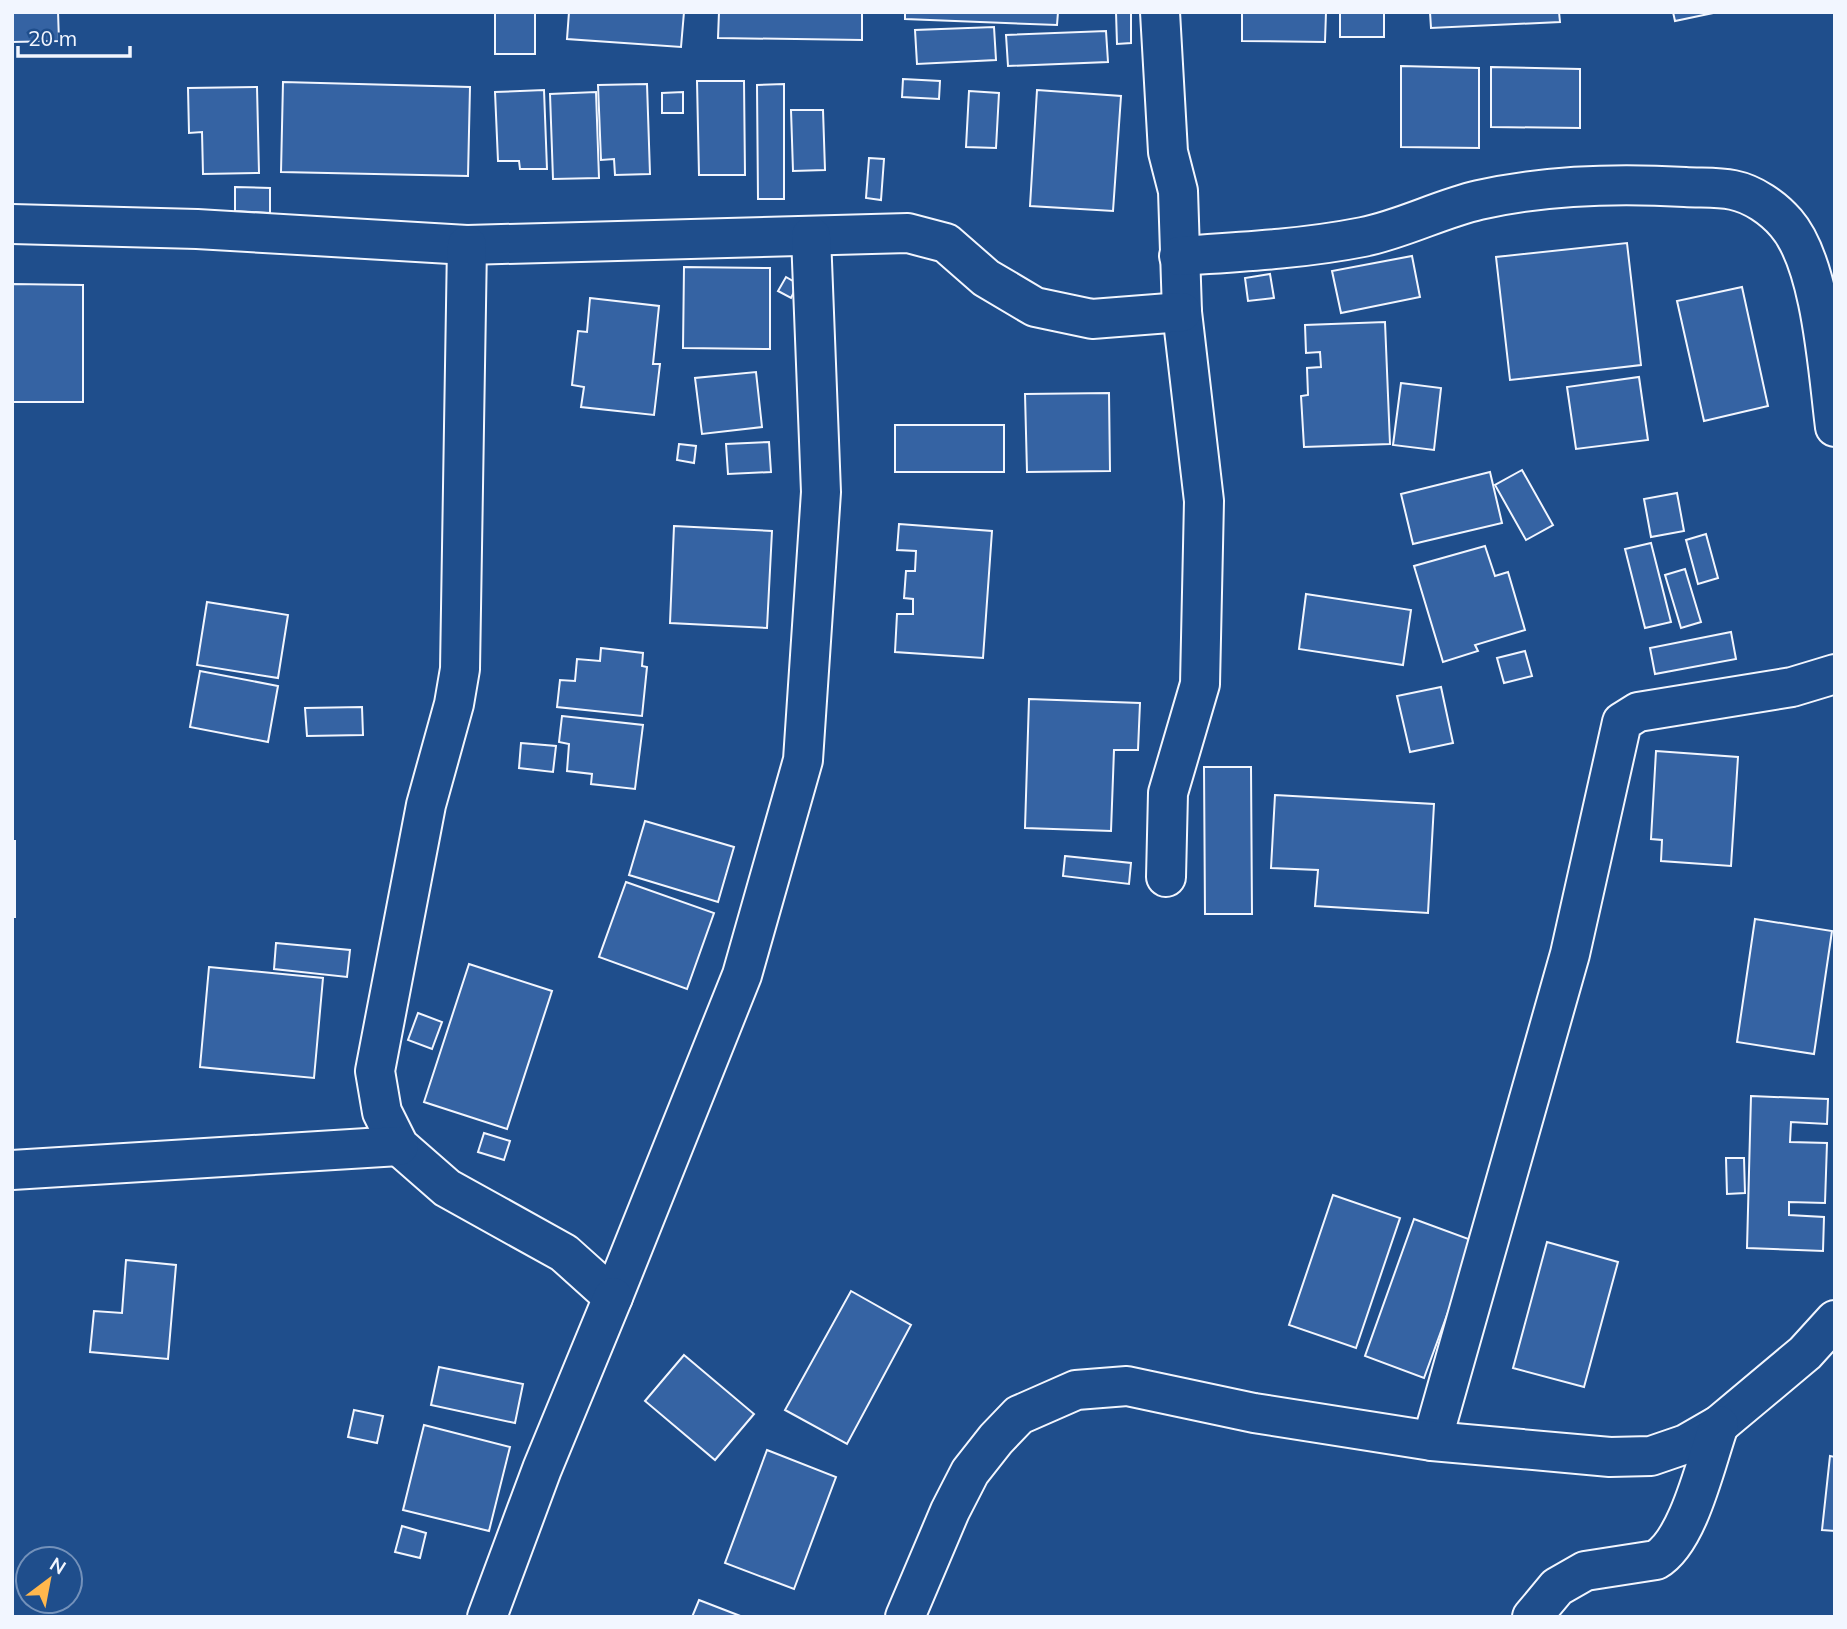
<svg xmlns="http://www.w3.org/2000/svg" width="1847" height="1629" font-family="Mulish,sans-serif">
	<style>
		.building { fill: #3563a3; stroke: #f2f6ff; stroke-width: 2 }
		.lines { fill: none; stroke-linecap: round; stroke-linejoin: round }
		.minor-casing { stroke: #f2f6ff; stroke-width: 42 }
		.minor { stroke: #1f4e8c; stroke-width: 38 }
	</style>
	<rect width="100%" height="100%" fill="#1f4e8c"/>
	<g class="building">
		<polygon points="12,12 58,12 59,41 12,42"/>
		<rect x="495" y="12" width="40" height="42"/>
		<polygon points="569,12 684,12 681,47 567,39"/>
		<polygon points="719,12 862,12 862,40 718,38"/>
		<polygon points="905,12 1058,12 1057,25 905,19"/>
		<polygon points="1116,12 1131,12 1131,43 1117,44"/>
		<polygon points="1242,12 1326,12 1325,42 1242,41"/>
		<rect x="1340" y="12" width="44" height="25"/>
		<polygon points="1430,12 1559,12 1560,22 1431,28"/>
		<polygon points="1673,12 1718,12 1675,21"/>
		<polygon points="994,27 996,60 917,64 915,30"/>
		<polygon points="1106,31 1108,62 1008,66 1006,35"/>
		<polygon points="1401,66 1479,68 1479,148 1401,147"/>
		<polygon points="1491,67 1580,69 1580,128 1491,127"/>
		<polygon points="903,79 940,81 939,99 902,97"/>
		<polygon points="697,81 744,81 745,175 699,175"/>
		<polygon points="283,82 470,87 468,176 281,172"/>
		<polygon points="647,84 650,174 615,175 614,159 601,160 598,85"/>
		<polygon points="784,84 784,199 758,199 757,85"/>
		<polygon points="257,87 259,173 203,174 202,132 189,133 188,88"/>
		<polygon points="544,90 547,169 520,169 519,161 498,161 495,92"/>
		<polygon points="1037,90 1121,96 1113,211 1030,206"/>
		<polygon points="969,91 999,93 996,148 966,147"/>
		<polygon points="596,92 599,178 553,179 550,94"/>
		<polygon points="683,92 683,113 662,113 662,93"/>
		<polygon points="791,110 823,110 825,170 793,171"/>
		<polygon points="869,158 884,159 881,200 866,198"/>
		<polygon points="235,187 270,188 270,213 235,211"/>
		<polygon points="1627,243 1641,365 1510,380 1496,257"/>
		<polygon points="1412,256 1420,297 1341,313 1332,271"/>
		<polygon points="684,267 770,268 770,349 683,348"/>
		<polygon points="1270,274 1274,298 1248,301 1245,278"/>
		<polygon points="786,277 798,284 791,298 778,291"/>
		<polygon points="12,284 83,285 83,402 12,402"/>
		<polygon points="1742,287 1768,406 1704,421 1677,301"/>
		<polygon points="590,298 659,306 653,364 660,364 654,415 581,407 584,387 572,385 578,331 587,332"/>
		<polygon points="1385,322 1390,444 1304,447 1301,396 1308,395 1307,368 1321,367 1320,352 1306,353 1305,325"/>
		<polygon points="756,372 762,427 702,434 695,378"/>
		<polygon points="1639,377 1648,440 1576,449 1567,387"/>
		<polygon points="1401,383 1441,388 1434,450 1393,445"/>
		<polygon points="1109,393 1110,471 1027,472 1025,394"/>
		<rect x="895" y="425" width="109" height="47"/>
		<polygon points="769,442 771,472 728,474 726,444"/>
		<polygon points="679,444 696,446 694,463 677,460"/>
		<polygon points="1522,470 1553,525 1526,540 1495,485"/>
		<polygon points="1490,472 1502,523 1413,544 1401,494"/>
		<polygon points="1677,493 1684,531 1651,537 1644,499"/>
		<polygon points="899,524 992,531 983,658 895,652 897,614 913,614 913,599 904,598 906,571 915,571 916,551 897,550"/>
		<polygon points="674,526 772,531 767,628 670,623"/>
		<polygon points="1706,534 1718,578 1698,584 1686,540"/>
		<polygon points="1651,543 1671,622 1645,628 1625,549"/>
		<polygon points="1485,546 1495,576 1508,572 1525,630 1475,645 1478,651 1443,662 1414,566"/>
		<polygon points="1685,569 1701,622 1681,628 1665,575"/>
		<polygon points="1306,594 1411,610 1403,665 1299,649"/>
		<polygon points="207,602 288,615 278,678 197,665"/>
		<polygon points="1731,632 1736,659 1655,674 1650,648"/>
		<polygon points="601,648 643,653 642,666 647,667 642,716 557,707 560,680 575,681 577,659 600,661"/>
		<polygon points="1525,651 1532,676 1504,683 1497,658"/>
		<polygon points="200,671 278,686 268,742 190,727"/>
		<polygon points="1441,687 1453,743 1410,752 1397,696"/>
		<polygon points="1029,699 1140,703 1138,750 1114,750 1111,831 1025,828"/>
		<polygon points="362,707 363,735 307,736 305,708"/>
		<polygon points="562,716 643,725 635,789 591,784 592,774 567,771 569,744 559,742"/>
		<polygon points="521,743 556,746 553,772 519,768"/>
		<polygon points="1656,751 1738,757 1731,866 1661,861 1662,840 1651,839"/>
		<polygon points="1204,767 1251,767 1252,914 1205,914"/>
		<polygon points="1275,795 1434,804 1428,913 1315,906 1318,870 1271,868"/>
		<polygon points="645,821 734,847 718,902 629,875"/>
		<rect x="12" y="841" width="3" height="76"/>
		<polygon points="1065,856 1131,863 1129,884 1063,876"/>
		<polygon points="626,882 714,913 687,989 599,957"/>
		<polygon points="1755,919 1832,931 1814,1054 1737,1042"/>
		<polygon points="276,943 350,950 347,977 274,969"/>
		<polygon points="469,964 552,991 507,1129 424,1102"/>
		<polygon points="209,967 323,978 314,1078 200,1067"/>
		<polygon points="418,1013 442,1022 432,1049 408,1040"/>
		<polygon points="1751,1096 1828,1099 1827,1124 1791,1122 1790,1142 1827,1143 1825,1203 1789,1202 1789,1215 1824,1217 1823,1251 1747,1248"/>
		<polygon points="484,1133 510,1141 504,1160 478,1152"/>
		<polygon points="1726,1158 1744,1158 1745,1193 1727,1194"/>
		<polygon points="1333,1195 1400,1218 1356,1348 1289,1325"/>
		<polygon points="1414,1219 1474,1241 1424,1378 1365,1356"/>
		<polygon points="1547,1242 1618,1262 1584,1387 1513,1368"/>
		<polygon points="126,1260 176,1265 168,1359 90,1352 94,1311 122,1313"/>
		<polygon points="851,1291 911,1325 847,1444 785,1410"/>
		<polygon points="684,1355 754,1414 715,1460 645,1401"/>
		<polygon points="439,1367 523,1384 515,1423 431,1405"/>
		<polygon points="354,1410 383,1416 377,1443 348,1437"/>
		<polygon points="424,1425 510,1447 489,1531 403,1510"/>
		<polygon points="767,1450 836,1477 794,1589 725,1563"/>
		<polygon points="1830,1456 1835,1457 1835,1531 1822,1530"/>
		<polygon points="402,1526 426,1533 420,1558 395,1552"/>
		<polygon points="699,1600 743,1617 692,1617"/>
	</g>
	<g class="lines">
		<g class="minor-casing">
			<g id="minor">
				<polyline points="1160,12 1168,152 1178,191 1182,312 1204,501 1200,684 1168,793 1166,877"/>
				<polyline points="12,224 197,229 467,245 908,233 946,243 986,278 1035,307 1092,319 1182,312"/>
				<polyline points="467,245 460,669 454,704 426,805 375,1071 382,1112 399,1146 447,1188 564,1253 613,1297 742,975 803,760 821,492 811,236"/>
				<path d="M 1179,256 C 1241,252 1302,249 1363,237 C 1403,229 1440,209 1479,200 C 1546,185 1617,183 1685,187 C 1701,188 1718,187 1733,190 C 1753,194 1773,208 1786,223 C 1822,264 1828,373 1835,427"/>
				<polyline points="12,1170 399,1146"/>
				<polyline points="1432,1441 1570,954 1622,722 1638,712 1792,687 1835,674"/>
				<polyline points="487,1617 542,1469 613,1297"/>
				<polyline points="905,1617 950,1511 970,1472 996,1439 1019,1415 1076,1390 1127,1386 1254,1413 1432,1441 1610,1457 1651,1456 1686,1444 1719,1425 1805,1353 1835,1320"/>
				<path d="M 1532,1617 L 1557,1587 L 1585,1571 L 1656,1560 C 1689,1541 1706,1461 1719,1425"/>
			</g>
		</g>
		<use href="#minor" class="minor"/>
	</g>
	<rect width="1847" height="1629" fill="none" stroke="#f2f6ff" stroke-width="28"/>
	<g transform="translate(49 1580) rotate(32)"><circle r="33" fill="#1f4e8c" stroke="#7391ba" stroke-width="2"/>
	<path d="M0-5L12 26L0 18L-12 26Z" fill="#ffb74d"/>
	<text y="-10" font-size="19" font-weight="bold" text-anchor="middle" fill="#f2f6ff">N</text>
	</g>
	<path d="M18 46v10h112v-10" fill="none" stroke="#f2f6ff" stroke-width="3.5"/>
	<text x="28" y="46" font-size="21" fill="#f2f6ff" stroke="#1f4e8c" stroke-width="5" paint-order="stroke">20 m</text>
</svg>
